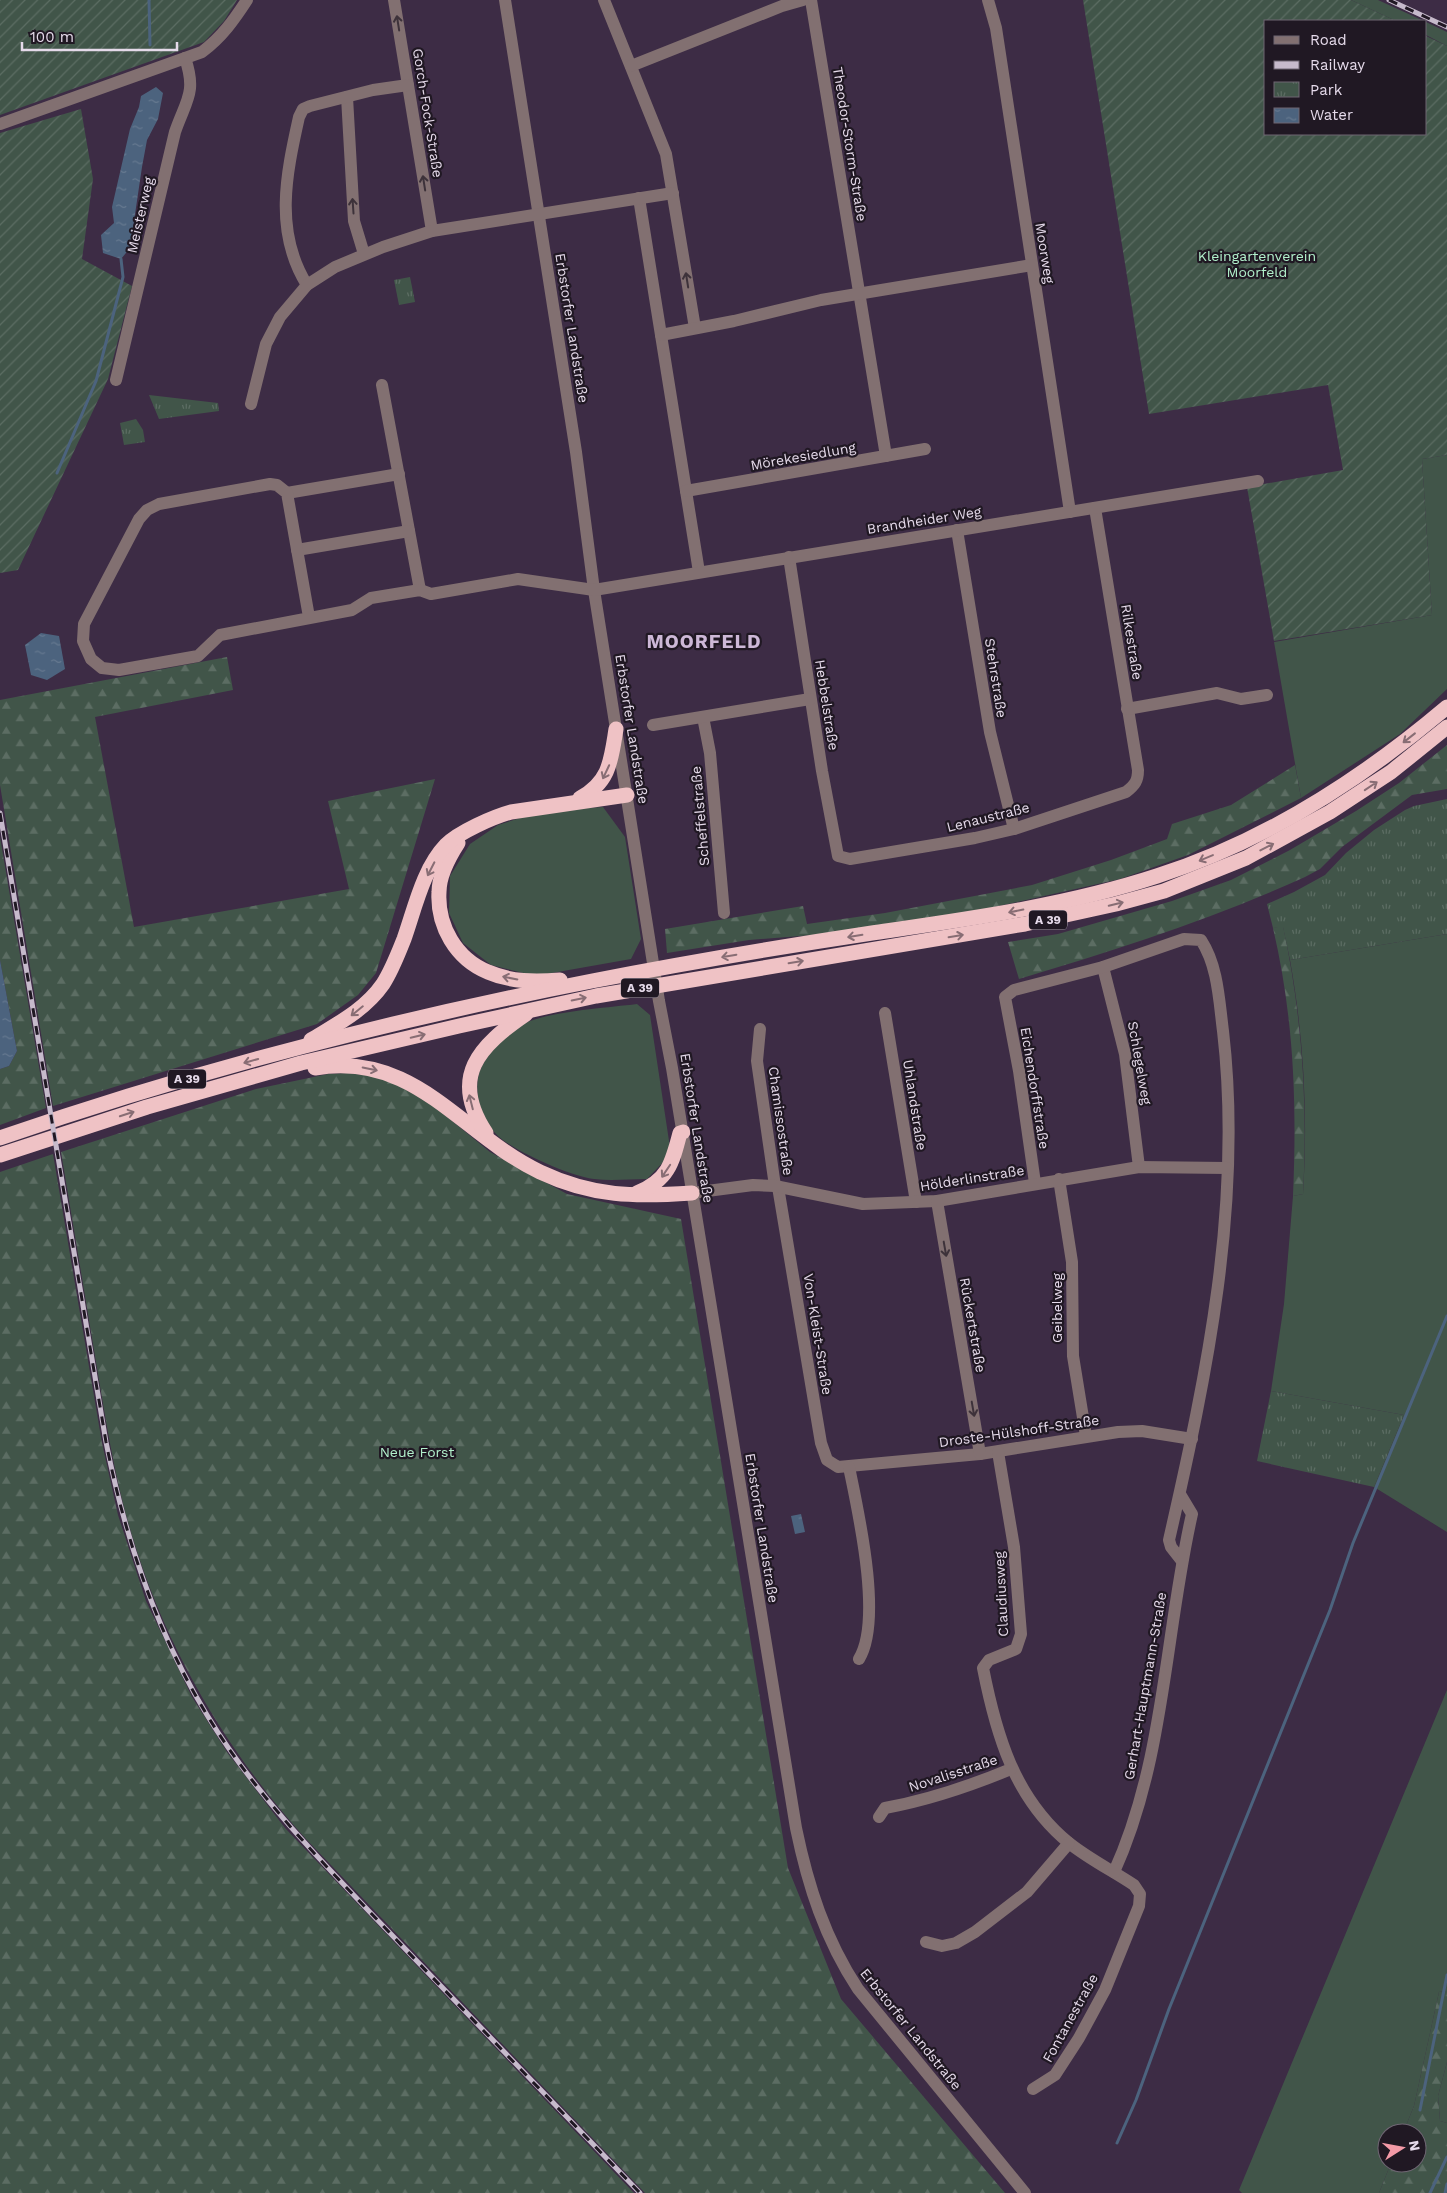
<svg xmlns="http://www.w3.org/2000/svg" width="1447" height="2193" font-family="'Work Sans',sans-serif">
	<style>
		.grass { fill: #415549 }
		.forest { fill: url(#forest-firs) }
		.park { fill: url(#park-tufts) }
		.garden { fill: url(#garden-furrows) }
		.water { fill: url(#water-ripples) }
		.lines { fill: none; stroke-linecap: round; stroke-linejoin: round }
		.stream { stroke: #4c637e; stroke-width: 3 }
		.minor { stroke: #827071; stroke-width: 12 }
		.highway { stroke: #efc2c5; stroke-width: 15 }
		.rail-casing { stroke: #c6bacb; stroke-width: 5 }
		.rail { stroke: #201823; stroke-width: 3; stroke-dasharray: 9; stroke-linecap: butt }
		.oneway { stroke: #3d323a }
		.oneway2 { stroke: #886d74 }
		.labels { text-anchor: middle; dominant-baseline: central; stroke-width: 4.5; stroke-linejoin: round; paint-order: stroke }
		.shield { fill: #201823; stroke: #aaa0ae; stroke-width: 1 }
		.shield-label { font-size: 12px; font-weight: bold; fill: #e5daea }
		.street-label { font-size: 14px; fill: #e5daea; stroke: #201823 }
		.park-label { font-size: 14px; fill: #b2f1cc; stroke: #201823 }
		.district-label { font-size: 19px; font-weight: bold; letter-spacing: 1px; fill: #cdb8d7; stroke: #201823 }
	</style>
	<defs>
		<pattern id="forest-firs" width="22" height="20" patternUnits="userSpaceOnUse" patternTransform="scale(1.25)"><rect width="22" height="20" fill="#415549"/><path d="M5 1l3.5 6h-7zM16 11l3.5 6h-7z" fill="#5c6d63"/></pattern>
		<pattern id="park-tufts" width="24" height="20" patternUnits="userSpaceOnUse" patternTransform="scale(1.25)"><rect width="24" height="20" fill="#415549"/><path d="M3 7l-1-3M5 7V3M7 7l1-3M15 17l-1-3M17 17v-4M19 17l1-3" fill="none" stroke="#5c6d63"/></pattern>
		<pattern id="garden-furrows" width="10" height="10" patternUnits="userSpaceOnUse" patternTransform="scale(1.25)"><rect width="10" height="10" fill="#415549"/><path d="M-1 1l2-2M0 10L10 0M9 11l2-2" fill="none" stroke="#5c6d63"/></pattern>
		<pattern id="water-ripples" width="26" height="14" patternUnits="userSpaceOnUse" patternTransform="scale(1.25)"><rect width="26" height="14" fill="#4c637e"/><path d="M2 4q2-2 4 0t4 0M15 11q2-2 4 0t4 0" fill="none" stroke="#667990"/></pattern>
	</defs>
	<rect width="100%" height="100%" fill="#3d2c45"/>
	<g class="grass">
		<polygon points="1351,0 1378,0 1424,21 1396,21"/>
		<polygon points="1426,22 1447,32 1447,46 1426,35"/>
		<polygon points="1447,455 1447,689 1400,734 1301,798 1274,642 1432,615 1422,459"/>
		<polygon points="603,807 625,837 641,939 631,959 535,976 491,965 463,943 449,913 450,876 470,844 498,825 542,811"/>
		<path d="M 1447,934 L 1447,1532 L 1374,1487 L 1404,1415 L 1271,1391 L 1284,1304 L 1293,1196 L 1303,1194 C 1308,1115 1304,1038 1290,960 Z"/>
		<path d="M 637,1004 L 650,1015 L 671,1154 L 647,1179 C 630,1179 611,1181 594,1179 C 572,1177 514,1151 498,1136 C 480,1120 471,1087 482,1066 C 491,1050 507,1031 525,1023 C 553,1011 605,1008 637,1004 Z"/>
		<polygon points="1447,1690 1447,1991 1439,1992 1414,2106 1403,2133 1387,2133 1387,2163 1391,2163 1379,2193 1242,2193 1239,2190"/>
		<polygon points="1447,2062 1447,2123 1440,2121 1438,2096"/>
	</g>
	<g class="forest">
		<polygon points="227,657 233,690 95,717 134,927 349,889 328,801 435,779 376,973 358,995 317,1024 53,1106 0,785 0,700"/>
		<path d="M 1447,745 L 1447,789 L 1412,795 L 1342,847 L 1320,869 L 1305,877 C 1213,919 1116,950 1019,979 L 1008,942 L 1058,934 L 1172,901 L 1231,880 L 1290,850 L 1356,811 L 1399,783 Z"/>
		<polygon points="1295,765 1301,798 1188,855 1120,879 972,912 813,935 749,940 667,953 665,929 803,906 807,924 885,913 1032,885 1111,860 1167,839 1172,824 1231,805"/>
		<polygon points="0,837 46,1108 0,1125 0,1069 9,1066 17,1051 0,960"/>
		<path d="M 1283,926 C 1302,1015 1308,1103 1303,1194 L 1293,1196 C 1297,1103 1294,1018 1273,928 Z"/>
		<path d="M 348,1073 L 371,1076 L 392,1082 L 429,1102 L 490,1152 L 567,1194 L 681,1219 L 788,1868 L 841,1999 L 1005,2193 L 645,2193 L 306,1839 C 229,1754 169,1654 135,1545 C 116,1487 107,1427 97,1368 C 85,1296 73,1224 61,1152 L 256,1089 L 328,1074 Z"/>
		<polygon points="53,1154 102,1443 118,1515 146,1601 192,1697 227,1752 285,1828 634,2193 0,2193 0,1172"/>
		<polygon points="1447,1991 1447,2062 1438,2096 1440,2121 1447,2123 1447,2193 1379,2193 1391,2163 1417,2163 1417,2133 1403,2133 1414,2106 1439,1992"/>
	</g>
	<g class="park">
		<polygon points="410,277 415,302 399,305 394,280"/>
		<polygon points="149,395 218,403 219,411 159,419"/>
		<polygon points="136,419 143,430 145,442 124,445 120,423"/>
		<polygon points="1447,799 1447,934 1290,960 1283,927 1273,928 1267,904 1294,892 1325,875 1346,853 1374,830 1405,810 1414,806"/>
		<polygon points="1271,1391 1404,1415 1374,1487 1257,1461"/>
	</g>
	<g class="garden">
		<polygon points="0,0 237,0 224,21 204,42 0,115"/>
		<polygon points="1083,0 1351,0 1396,21 1266,21 1266,134 1426,134 1426,36 1447,46 1447,455 1422,459 1432,615 1274,641 1247,487 1343,470 1328,385 1149,414"/>
		<polygon points="81,109 93,179 82,259 132,286 108,379 18,570 0,573 0,133"/>
	</g>
	<g class="water">
		<polygon points="156,87 163,93 158,119 147,140 142,167 130,248 121,259 103,253 101,235 114,223 112,207 130,129 139,107 141,96"/>
		<polygon points="41,633 59,636 65,669 47,680 31,675 25,645"/>
		<polygon points="0,960 17,1051 9,1066 0,1069"/>
		<polygon points="801,1514 805,1532 795,1534 791,1516"/>
	</g>
	<g class="lines">
		<g class="stream">
			<polyline points="149,0 150,45"/>
			<polyline points="57,473 96,381 123,277 121,259"/>
			<polyline points="1420,2110 1447,1975"/>
			<polyline points="1117,2143 1136,2100 1169,2009 1330,1610 1353,1543 1447,1316"/>
			<polyline points="1430,2193 1447,2157"/>
			<polyline points="1445,2193 1447,2184"/>
		</g>
		<g class="minor">
			<polyline points="394,0 432,231"/>
			<path d="M 505,0 L 576,452 L 594,590 L 659,1001 L 672,1068 L 796,1828 C 808,1886 825,1939 858,1989 L 1025,2193"/>
			<polyline points="604,0 666,154 695,328"/>
			<polyline points="811,0 886,456"/>
			<polyline points="988,0 996,28 1070,512"/>
			<polyline points="631,66 782,6 803,0"/>
			<polyline points="347,97 354,221 364,254"/>
			<path d="M 0,124 L 202,52 C 222,37 234,20 247,0"/>
			<polyline points="639,198 699,572"/>
			<path d="M 307,285 C 274,232 286,175 299,117 L 303,109 L 310,106 L 373,90 L 408,85"/>
			<polyline points="661,335 734,321 821,300 1032,265"/>
			<path d="M 116,380 L 175,132 C 186,100 197,93 185,58"/>
			<polyline points="382,385 420,590"/>
			<polyline points="251,404 266,344 280,317 307,285 335,267 383,247 432,231 673,193"/>
			<polyline points="686,491 925,449"/>
			<polyline points="287,493 399,474"/>
			<polyline points="957,530 990,732 1014,829"/>
			<polyline points="297,550 409,531"/>
			<path d="M 789,557 L 822,771 L 838,856 L 850,859 L 975,838 L 1014,829 L 1126,792 C 1135,785 1138,781 1138,770 L 1095,508"/>
			<polyline points="309,617 287,493 277,485 270,484 159,504 147,510 139,519 84,624 83,641 91,659 102,668 119,670 198,656 220,635 352,610 371,598 420,590 431,594 518,579 594,590 1258,481"/>
			<polyline points="1127,709 1217,693 1241,699 1267,695"/>
			<polyline points="703,717 710,753 724,913"/>
			<polyline points="653,725 810,699"/>
			<polyline points="1103,967 1125,1054 1139,1167"/>
			<polyline points="885,1013 916,1202"/>
			<polyline points="760,1029 757,1061 775,1186"/>
			<polyline points="1059,1179 1072,1262 1073,1356 1086,1436"/>
			<path d="M 1035,1183 L 1019,1071 L 1005,997 L 1014,990 L 1103,967 L 1184,939 L 1201,940 C 1218,966 1219,1000 1223,1031 C 1243,1202 1207,1374 1169,1540 L 1171,1547 L 1182,1561"/>
			<polyline points="778,1187 821,1443 827,1460 838,1467 980,1454 1118,1432 1142,1431 1192,1439"/>
			<polyline points="692,1193 753,1185 775,1186 863,1204 937,1201 1139,1167 1227,1168"/>
			<polyline points="937,1201 980,1454"/>
			<path d="M 998,1452 L 1014,1547 L 1021,1634 L 1016,1649 L 989,1660 L 983,1668 C 996,1734 1014,1798 1069,1843 C 1089,1859 1113,1871 1134,1885 L 1140,1894 L 1139,1906 L 1105,1990 L 1079,2038 L 1055,2075 L 1033,2089"/>
			<path d="M 849,1467 C 858,1511 883,1620 859,1659"/>
			<path d="M 879,1817 L 885,1808 C 929,1800 970,1786 1011,1769"/>
			<path d="M 1114,1872 C 1165,1760 1165,1632 1192,1514 L 1180,1494"/>
			<polyline points="926,1942 942,1946 956,1943 975,1932 1027,1892 1069,1843"/>
		</g>
		<g class="highway">
			<path d="M 580,798 C 610,782 611,760 616,729"/>
			<path d="M 458,843 C 449,857 439,875 439,892 C 437,926 456,959 488,972 C 511,982 535,982 560,980"/>
			<path d="M 311,1040 C 337,1024 365,1010 383,984 C 392,970 398,954 404,939 C 415,908 423,869 446,845 C 459,832 493,817 511,812 L 627,795"/>
			<path d="M 315,1068 C 416,1051 460,1134 540,1172 C 593,1197 635,1197 692,1193"/>
			<path d="M 486,1133 C 449,1077 479,1046 526,1014"/>
			<path d="M 0,1138 C 193,1071 392,1020 592,981 C 685,963 779,947 872,933 C 968,919 1065,906 1157,876 C 1264,842 1362,779 1447,707"/>
			<polyline points="0,1155 147,1107 301,1063 459,1026 596,996 1025,924 1116,904 1164,891 1246,858 1330,812 1391,772 1447,727"/>
			<path d="M 637,1193 C 668,1180 672,1164 680,1133 L 683,1132"/>
		</g>
		<g class="rail-casing">
			<g id="rail">
				<polyline points="1389,0 1447,27"/>
				<path d="M 0,813 L 106,1442 C 125,1538 156,1631 207,1715 C 256,1796 323,1863 388,1931 C 472,2019 556,2106 640,2193"/>
			</g>
		</g>
		<use href="#rail" class="rail"/>
	</g>
	<defs><path id="oneway-shaft" d="M-6 0H5M1.5-3L5.5 0L1.5 3" fill="none" stroke-width="1.6" stroke-linecap="round" stroke-linejoin="round" transform="scale(1.25)"/></defs>
	<g class="oneway">
		<use href="#oneway-shaft" transform="translate(398 23) rotate(-99)"/>
		<use href="#oneway-shaft" transform="translate(424 183) rotate(-99)"/>
		<use href="#oneway-shaft" transform="translate(353 206) rotate(-94)"/>
		<use href="#oneway-shaft" transform="translate(687 280) rotate(-99)"/>
		<use href="#oneway-shaft" transform="translate(945 1249) rotate(80)"/>
		<use href="#oneway-shaft" transform="translate(973 1409) rotate(80)"/>
	</g>
	<g class="oneway2">
		<use href="#oneway-shaft" transform="translate(1409 738) rotate(142)"/>
		<use href="#oneway-shaft" transform="translate(606 772) rotate(115)"/>
		<use href="#oneway-shaft" transform="translate(1371 786) rotate(-34)"/>
		<use href="#oneway-shaft" transform="translate(1267 847) rotate(-27)"/>
		<use href="#oneway-shaft" transform="translate(1206 858) rotate(157)"/>
		<use href="#oneway-shaft" transform="translate(431 869) rotate(117)"/>
		<use href="#oneway-shaft" transform="translate(1116 904) rotate(-14)"/>
		<use href="#oneway-shaft" transform="translate(1016 911) rotate(169)"/>
		<use href="#oneway-shaft" transform="translate(855 936) rotate(171)"/>
		<use href="#oneway-shaft" transform="translate(956 936) rotate(-9)"/>
		<use href="#oneway-shaft" transform="translate(729 956) rotate(170)"/>
		<use href="#oneway-shaft" transform="translate(796 962) rotate(-9)"/>
		<use href="#oneway-shaft" transform="translate(510 978) rotate(-169)"/>
		<use href="#oneway-shaft" transform="translate(579 999) rotate(-12)"/>
		<use href="#oneway-shaft" transform="translate(357 1011) rotate(141)"/>
		<use href="#oneway-shaft" transform="translate(418 1036) rotate(-13)"/>
		<use href="#oneway-shaft" transform="translate(251 1061) rotate(164)"/>
		<use href="#oneway-shaft" transform="translate(370 1069) rotate(12)"/>
		<use href="#oneway-shaft" transform="translate(471 1102) rotate(-104)"/>
		<use href="#oneway-shaft" transform="translate(127 1114) rotate(-18)"/>
		<use href="#oneway-shaft" transform="translate(666 1171) rotate(124)"/>
	</g>
	<g class="labels">
		<g class="shield">
			<rect x="1029" y="910.5" width="38" height="19" rx="4"/>
			<rect x="621" y="978.5" width="38" height="19" rx="4"/>
			<rect x="168" y="1069.5" width="38" height="19" rx="4"/>
		</g>
		<g class="shield-label">
			<text x="1048" y="920">A 39</text>
			<text x="640" y="988">A 39</text>
			<text x="187" y="1079">A 39</text>
		</g>
		<g class="street-label">
			<text transform="translate(428 113) rotate(81)">Gorch-Fock-Straße</text>
			<text transform="translate(850 144) rotate(81)">Theodor-Storm-Straße</text>
			<text transform="translate(140 215) rotate(-77)">Meisterweg</text>
			<text transform="translate(1045 253) rotate(81)">Moorweg</text>
			<text transform="translate(572 328) rotate(81)">Erbstorfer Landstraße</text>
			<text transform="translate(803 456) rotate(-10)">Mörekesiedlung</text>
			<text transform="translate(924 520) rotate(-9)">Brandheider Weg</text>
			<text transform="translate(1132 642) rotate(81)">Rilkestraße</text>
			<text transform="translate(996 678) rotate(81)">Stehrstraße</text>
			<text transform="translate(827 705) rotate(81)">Hebbelstraße</text>
			<text transform="translate(632 729) rotate(81)">Erbstorfer Landstraße</text>
			<text transform="translate(700 816) rotate(-95)">Scheffelstraße</text>
			<text transform="translate(988 817) rotate(-14)">Lenaustraße</text>
			<text transform="translate(1140 1063) rotate(80)">Schlegelweg</text>
			<text transform="translate(1035 1088) rotate(81)">Eichendorffstraße</text>
			<text transform="translate(915 1105) rotate(81)">Uhlandstraße</text>
			<text transform="translate(781 1121) rotate(82)">Chamissostraße</text>
			<text transform="translate(697 1128) rotate(81)">Erbstorfer Landstraße</text>
			<text transform="translate(972 1178) rotate(-9)">Hölderlinstraße</text>
			<text transform="translate(1057 1308) rotate(-90)">Geibelweg</text>
			<text transform="translate(973 1325) rotate(80)">Rückertstraße</text>
			<text transform="translate(818 1334) rotate(81)">Von-Kleist-Straße</text>
			<text transform="translate(1019 1431) rotate(-8)">Droste-Hülshoff-Straße</text>
			<text transform="translate(762 1528) rotate(81)">Erbstorfer Landstraße</text>
			<text transform="translate(1001 1594) rotate(-93)">Claudiusweg</text>
			<text transform="translate(1145 1686) rotate(-80)">Gerhart-Hauptmann-Straße</text>
			<text transform="translate(953 1773) rotate(-18)">Novalisstraße</text>
			<text transform="translate(1070 2018) rotate(-61)">Fontanestraße</text>
			<text transform="translate(911 2029) rotate(51)">Erbstorfer Landstraße</text>
		</g>
		<g class="park-label">
			<text x="1257" y="256">Kleingartenverein<tspan x="1257" dy="16">Moorfeld</tspan></text>
			<text x="417" y="1452">Neue Forst</text>
		</g>
		<g class="district-label">
			<text x="704" y="641">MOORFELD</text>
		</g>
	</g>
	<rect x="1264" y="20" width="162" height="115" fill="#201823" stroke="#6f6673"/>
	<rect x="1274" y="36" width="25" height="8" fill="#827071" stroke="#6f6673"/>
	<text x="1310" y="45" font-size="15" fill="#e5daea">Road</text>
	<rect x="1274" y="61" width="25" height="8" fill="#c6bacb" stroke="#6f6673"/>
	<text x="1310" y="70" font-size="15" fill="#e5daea">Railway</text>
	<rect x="1274" y="82" width="25" height="15" fill="url(#park-tufts)" stroke="#6f6673"/>
	<text x="1310" y="95" font-size="15" fill="#e5daea">Park</text>
	<rect x="1274" y="108" width="25" height="15" fill="url(#water-ripples)" stroke="#6f6673"/>
	<text x="1310" y="120" font-size="15" fill="#e5daea">Water</text>
	<g transform="translate(1402 2148) rotate(79)"><circle r="24" fill="#201823" stroke="#6f6673"/>
	<path d="M0-4L9 19L0 12L-9 19Z" fill="#f39aa7"/>
	<text y="-8" font-size="14" font-weight="bold" text-anchor="middle" fill="#e5daea">N</text>
	</g>
	<path d="M22 42v8h155v-8" fill="none" stroke="#e5daea" stroke-width="2.5"/>
	<text x="30" y="42" font-size="15" fill="#e5daea" stroke="#201823" stroke-width="4" paint-order="stroke">100 m</text>
</svg>
